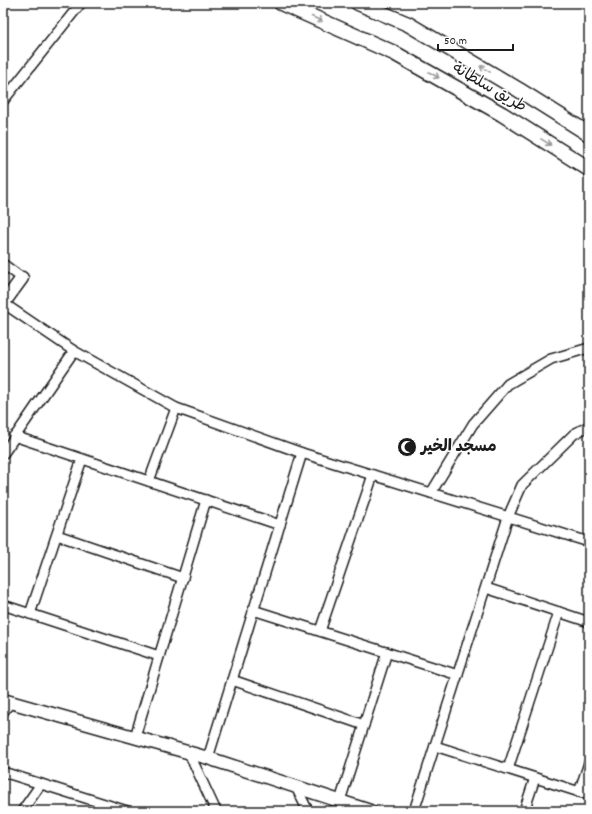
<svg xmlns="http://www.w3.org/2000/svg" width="592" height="814" font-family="Dekko,'Playpen Sans Arabic',sans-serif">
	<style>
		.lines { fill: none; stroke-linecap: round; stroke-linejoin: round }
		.street-casing { stroke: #1c1c1c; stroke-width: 12 }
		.secondary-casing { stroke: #1c1c1c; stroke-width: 15 }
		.primary-casing { stroke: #1c1c1c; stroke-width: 17 }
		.street { stroke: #fff; stroke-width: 9 }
		.secondary { stroke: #fff; stroke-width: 12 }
		.primary { stroke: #fff; stroke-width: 14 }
		.oneway { stroke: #999 }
		.labels { text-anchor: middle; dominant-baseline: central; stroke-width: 3; stroke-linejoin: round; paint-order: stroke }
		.street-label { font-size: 16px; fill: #1c1c1c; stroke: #fff }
		.poi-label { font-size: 16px; font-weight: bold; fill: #1c1c1c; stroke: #fff; text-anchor: start }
	</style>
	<rect width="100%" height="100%" fill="#fff"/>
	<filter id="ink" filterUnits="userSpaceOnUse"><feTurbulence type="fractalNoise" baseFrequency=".025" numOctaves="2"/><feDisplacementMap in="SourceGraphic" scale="8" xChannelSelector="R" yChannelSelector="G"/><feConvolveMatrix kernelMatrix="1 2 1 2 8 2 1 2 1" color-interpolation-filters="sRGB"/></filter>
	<g filter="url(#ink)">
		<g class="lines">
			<g class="street-casing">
				<g id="street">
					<polyline points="3,101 81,3"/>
					<polyline points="3,264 22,278"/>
					<polyline points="3,303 74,351 176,408 302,453 589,542"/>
					<polyline points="14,436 280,525"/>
					<polyline points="3,454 74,351"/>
					<polyline points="149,481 176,408"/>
					<polyline points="431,493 473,424 508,384 551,359 589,348"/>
					<polyline points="57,535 183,578"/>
					<polyline points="486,588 589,622"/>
					<polyline points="3,605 159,656"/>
					<polyline points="253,610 458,675"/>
					<polyline points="30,614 82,459"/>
					<polyline points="320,631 373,475"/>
					<polyline points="232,680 364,725"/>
					<polyline points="3,712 11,702"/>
					<polyline points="135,737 206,500"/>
					<polyline points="435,746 589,795"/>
					<polyline points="189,753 216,811"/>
					<polyline points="208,758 302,453"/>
					<polyline points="508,769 559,612"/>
					<polyline points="3,772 127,811"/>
					<polyline points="296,787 308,811"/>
					<polyline points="579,792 589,763"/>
					<polyline points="340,801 387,652"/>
					<polyline points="22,811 41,784"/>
					<polyline points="414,811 508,517 522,485 574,434 589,426"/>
					<polyline points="524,811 535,778"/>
				</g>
			</g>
			<g class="secondary-casing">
				<g id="secondary">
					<polyline points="3,304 22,278"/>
					<polyline points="3,700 208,758 370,811"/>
				</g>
			</g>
			<g class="primary-casing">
				<g id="primary">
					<polyline points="281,3 394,53 502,114 589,169"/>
					<polyline points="358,3 408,24 519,90 589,134"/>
				</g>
			</g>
			<use href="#street" class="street"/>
			<use href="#secondary" class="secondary"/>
			<use href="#primary" class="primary"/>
		</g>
		<defs><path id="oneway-shaft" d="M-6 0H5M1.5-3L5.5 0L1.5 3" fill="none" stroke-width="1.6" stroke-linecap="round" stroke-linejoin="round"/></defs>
		<g class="oneway">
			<use href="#oneway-shaft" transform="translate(317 19) rotate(24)"/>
			<use href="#oneway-shaft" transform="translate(485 69) rotate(-149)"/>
			<use href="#oneway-shaft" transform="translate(434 75) rotate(30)"/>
			<use href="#oneway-shaft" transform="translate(546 142) rotate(32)"/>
		</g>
	</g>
	<defs>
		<g id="mosque-disc" transform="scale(1)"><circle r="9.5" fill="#1c1c1c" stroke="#fff"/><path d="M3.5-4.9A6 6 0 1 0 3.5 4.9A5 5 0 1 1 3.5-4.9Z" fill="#fff"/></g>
	</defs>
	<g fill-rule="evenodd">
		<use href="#mosque-disc" x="407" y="447"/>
	</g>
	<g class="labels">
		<g class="street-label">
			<text transform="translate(489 88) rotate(30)">طريق سلطانة</text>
		</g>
		<g class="poi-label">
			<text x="421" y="447">مسجد الخير</text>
		</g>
	</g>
	<rect width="592" height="814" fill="none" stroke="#fff" stroke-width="16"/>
	<rect x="8" y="8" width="576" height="798" fill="none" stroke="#1c1c1c" stroke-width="1.5" filter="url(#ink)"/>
	<path d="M438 44v6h75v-6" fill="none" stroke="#1c1c1c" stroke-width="2"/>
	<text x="444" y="44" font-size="12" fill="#1c1c1c" stroke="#ffffff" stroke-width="3" paint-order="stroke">50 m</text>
</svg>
